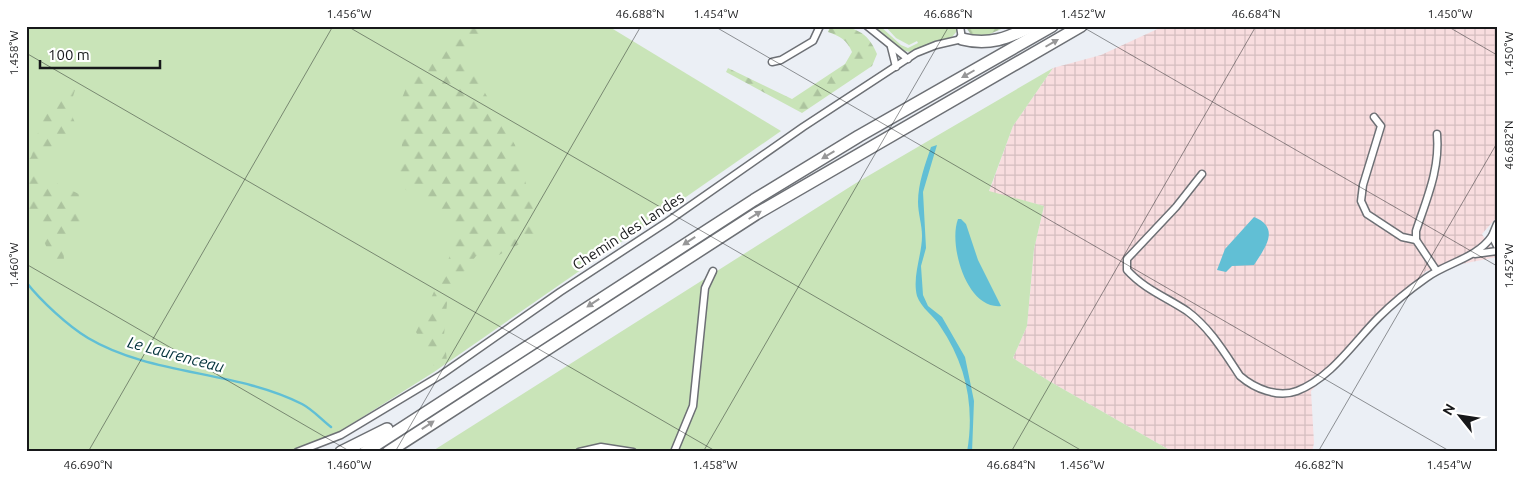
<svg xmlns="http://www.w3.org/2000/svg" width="1523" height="478" font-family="Ubuntu,sans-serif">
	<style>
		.industrial { fill: url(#industrial-grid) }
		.grass { fill: #c9e4b8 }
		.forest { fill: url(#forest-firs) }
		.water { fill: #61bfd5 }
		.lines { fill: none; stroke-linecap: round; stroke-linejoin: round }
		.stream { stroke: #61bfd5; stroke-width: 2.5 }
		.street-casing { stroke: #6d7075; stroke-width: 9 }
		.highway-casing { stroke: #6d7075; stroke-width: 14 }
		.street { stroke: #fff; stroke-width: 6 }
		.highway { stroke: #fff; stroke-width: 11 }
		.oneway { fill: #979798 }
		.ticks { fill: none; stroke: #17181a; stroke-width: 1; stroke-opacity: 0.45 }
		.labels { text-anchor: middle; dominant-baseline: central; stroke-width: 4.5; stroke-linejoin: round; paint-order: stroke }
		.street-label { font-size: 15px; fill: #17181a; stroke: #fff }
		.water-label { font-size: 16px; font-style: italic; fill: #02313b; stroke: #fff }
		.neatline { fill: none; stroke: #17181a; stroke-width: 2 }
		.ticks-label { font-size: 12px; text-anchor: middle; fill: #17181a }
	</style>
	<defs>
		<pattern id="industrial-grid" width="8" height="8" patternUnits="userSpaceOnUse" patternTransform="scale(1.25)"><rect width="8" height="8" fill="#f8dddf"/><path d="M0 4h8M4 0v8" fill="none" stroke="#d4bdbf"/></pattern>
		<pattern id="forest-firs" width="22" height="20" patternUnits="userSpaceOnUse" patternTransform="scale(1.25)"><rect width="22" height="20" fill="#c9e4b8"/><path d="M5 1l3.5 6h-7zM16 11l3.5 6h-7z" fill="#acc39e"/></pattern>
	</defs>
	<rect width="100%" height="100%" fill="#ebeff5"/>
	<polygon class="industrial" points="1164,26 1496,26 1497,29 1497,217 1482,234 1497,257 1426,271 1311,391 1314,443 1312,452 1173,452 1049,381 1013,358 1027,326 1034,249 1044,206 989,192 1013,126 1053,68 1101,55"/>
	<g class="grass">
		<polygon points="26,26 608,26 781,131 434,372 307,452 26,452"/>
		<polygon points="873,26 880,26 901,45 908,48 918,43 917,41 909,45 896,38 885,26 957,26 957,31 952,37 910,52 900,50"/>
		<polygon points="1053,68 1013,126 989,191 1044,206 1034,249 1027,326 1013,358 1049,381 1173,452 431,452 856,183"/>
	</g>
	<g class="forest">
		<polygon points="472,26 491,26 466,60 515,145 540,233 499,255 476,256 448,293 444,335 447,361 434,366 416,332 461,231 397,183 403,137 399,106 411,75 468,33"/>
		<path d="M 830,26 C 853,26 868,31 877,54 L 872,66 L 802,113 L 726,72 L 728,68 L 792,99 L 845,64 L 852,52 C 847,40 840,36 828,32 Z"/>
		<polygon points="965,26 1008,26 983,37 972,36"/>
		<path d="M 69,88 L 75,90 L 69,109 L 76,125 L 68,140 L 43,150 L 35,173 L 79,194 L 83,227 L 63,239 L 64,260 L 57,266 C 46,248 38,231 36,210 L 26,211 L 26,159 L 28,160 L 31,157 L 44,112 Z"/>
	</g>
	<g class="water">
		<path d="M 937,145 L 923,192 L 926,248 L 921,266 L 923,295 L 928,306 L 942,317 L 965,357 L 974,401 L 972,452 L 967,452 C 975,406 966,364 940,326 C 934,316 921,308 917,296 C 912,276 922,255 922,236 C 922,225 918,213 918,202 C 918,183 925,165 931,147 Z"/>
		<path d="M 1254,217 C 1281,228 1265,248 1254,265 L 1232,266 L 1226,272 L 1217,270 L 1225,249 Z"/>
		<path d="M 958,219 L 961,219 L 966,224 L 978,260 L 1001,306 C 967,310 948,245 958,219 Z"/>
	</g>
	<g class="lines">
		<path class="stream" d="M 26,282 C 41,301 68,326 88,338 C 152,376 235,370 302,404 C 312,409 322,420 331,427"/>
		<g class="street-casing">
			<g id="street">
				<polyline points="867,26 908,59"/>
				<polyline points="891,47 896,67"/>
				<polyline points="772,62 781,60 813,41 820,26"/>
				<polyline points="1374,117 1381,126 1363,185 1361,201 1367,214 1402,237 1416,240 1436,270"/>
				<path d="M 1202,174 L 1176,207 L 1127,259 L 1127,270 C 1144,289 1166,297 1187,311 C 1210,328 1224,352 1240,376 C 1255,389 1278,398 1297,391 C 1331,378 1354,342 1379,317 C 1393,303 1409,290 1426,278 C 1448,262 1476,259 1492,236"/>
				<polyline points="1497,224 1492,236 1497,246"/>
				<path d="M 1416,240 L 1416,231 C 1427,198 1440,169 1437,134"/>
				<polyline points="1475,254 1497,251"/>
				<polyline points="297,452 341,435 441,375 560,292 667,222 803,127 916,53 936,45 962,39 960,26"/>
				<polyline points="579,452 601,447 633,452"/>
				<polyline points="674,452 693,406 705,288 713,271"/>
			</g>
		</g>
		<g class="highway-casing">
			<g id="highway">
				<path d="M 962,39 C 989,46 1008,38 1032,26"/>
				<polyline points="341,452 387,429"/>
				<polyline points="365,452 754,200 859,136 1052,26"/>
				<polyline points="388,452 756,214 1081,26"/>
			</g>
		</g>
		<use href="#street" class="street"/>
		<use href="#highway" class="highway"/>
	</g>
	<defs><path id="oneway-solid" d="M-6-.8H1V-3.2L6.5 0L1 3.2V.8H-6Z" transform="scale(1.25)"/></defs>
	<g class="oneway">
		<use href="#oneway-solid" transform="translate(1052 43) rotate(-30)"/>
		<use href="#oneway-solid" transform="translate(968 74) rotate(150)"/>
		<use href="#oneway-solid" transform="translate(828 155) rotate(149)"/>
		<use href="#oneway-solid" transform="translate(755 215) rotate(-32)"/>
		<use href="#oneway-solid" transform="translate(689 241) rotate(147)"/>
		<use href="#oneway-solid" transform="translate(593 303) rotate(147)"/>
		<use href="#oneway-solid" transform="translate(428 425) rotate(-33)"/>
	</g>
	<path class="ticks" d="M 347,26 L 1084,452M 714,26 L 1451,452M 1081,26 L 1497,266M 1447,26 L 1497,55M 26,53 L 717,452M 26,264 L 351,452M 88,452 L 333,26M 395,452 L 641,26M 703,452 L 949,26M 1011,452 L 1256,26M 1318,452 L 1497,143"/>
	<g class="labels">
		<g class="street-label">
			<text transform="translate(628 231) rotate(-33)">Chemin des Landes</text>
		</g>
		<g class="water-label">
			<text transform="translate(176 354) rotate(15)">Le Laurenceau</text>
		</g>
	</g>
	<rect width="1523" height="478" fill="none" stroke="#ffffff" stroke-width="55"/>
	<g transform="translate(1460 416) rotate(300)" stroke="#ffffff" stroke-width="4" paint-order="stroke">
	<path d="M0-4L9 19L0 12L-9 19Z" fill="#17181a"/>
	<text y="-8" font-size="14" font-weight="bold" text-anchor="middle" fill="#17181a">N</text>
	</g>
	<path d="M40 60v8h120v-8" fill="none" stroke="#17181a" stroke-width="2.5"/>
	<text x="48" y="60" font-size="15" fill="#17181a" stroke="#ffffff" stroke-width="4" paint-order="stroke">100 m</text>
	<rect x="28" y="28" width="1468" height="422" class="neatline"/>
	<g class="ticks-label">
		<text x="349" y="18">1.456°W</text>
		<text x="640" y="18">46.688°N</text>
		<text x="716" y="18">1.454°W</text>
		<text x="948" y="18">46.686°N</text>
		<text x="1083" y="18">1.452°W</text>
		<text x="1256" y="18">46.684°N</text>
		<text x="1450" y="18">1.450°W</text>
		<text transform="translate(14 53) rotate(-90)" y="4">1.458°W</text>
		<text transform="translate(1509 54) rotate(-90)" y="4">1.450°W</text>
		<text transform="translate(1509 145) rotate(-90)" y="4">46.682°N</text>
		<text transform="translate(14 265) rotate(-90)" y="4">1.460°W</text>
		<text transform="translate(1509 266) rotate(-90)" y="4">1.452°W</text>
		<text x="88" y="469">46.690°N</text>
		<text x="349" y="469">1.460°W</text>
		<text x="715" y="469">1.458°W</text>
		<text x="1011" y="469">46.684°N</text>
		<text x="1082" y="469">1.456°W</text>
		<text x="1319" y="469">46.682°N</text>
		<text x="1449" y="469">1.454°W</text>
	</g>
</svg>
